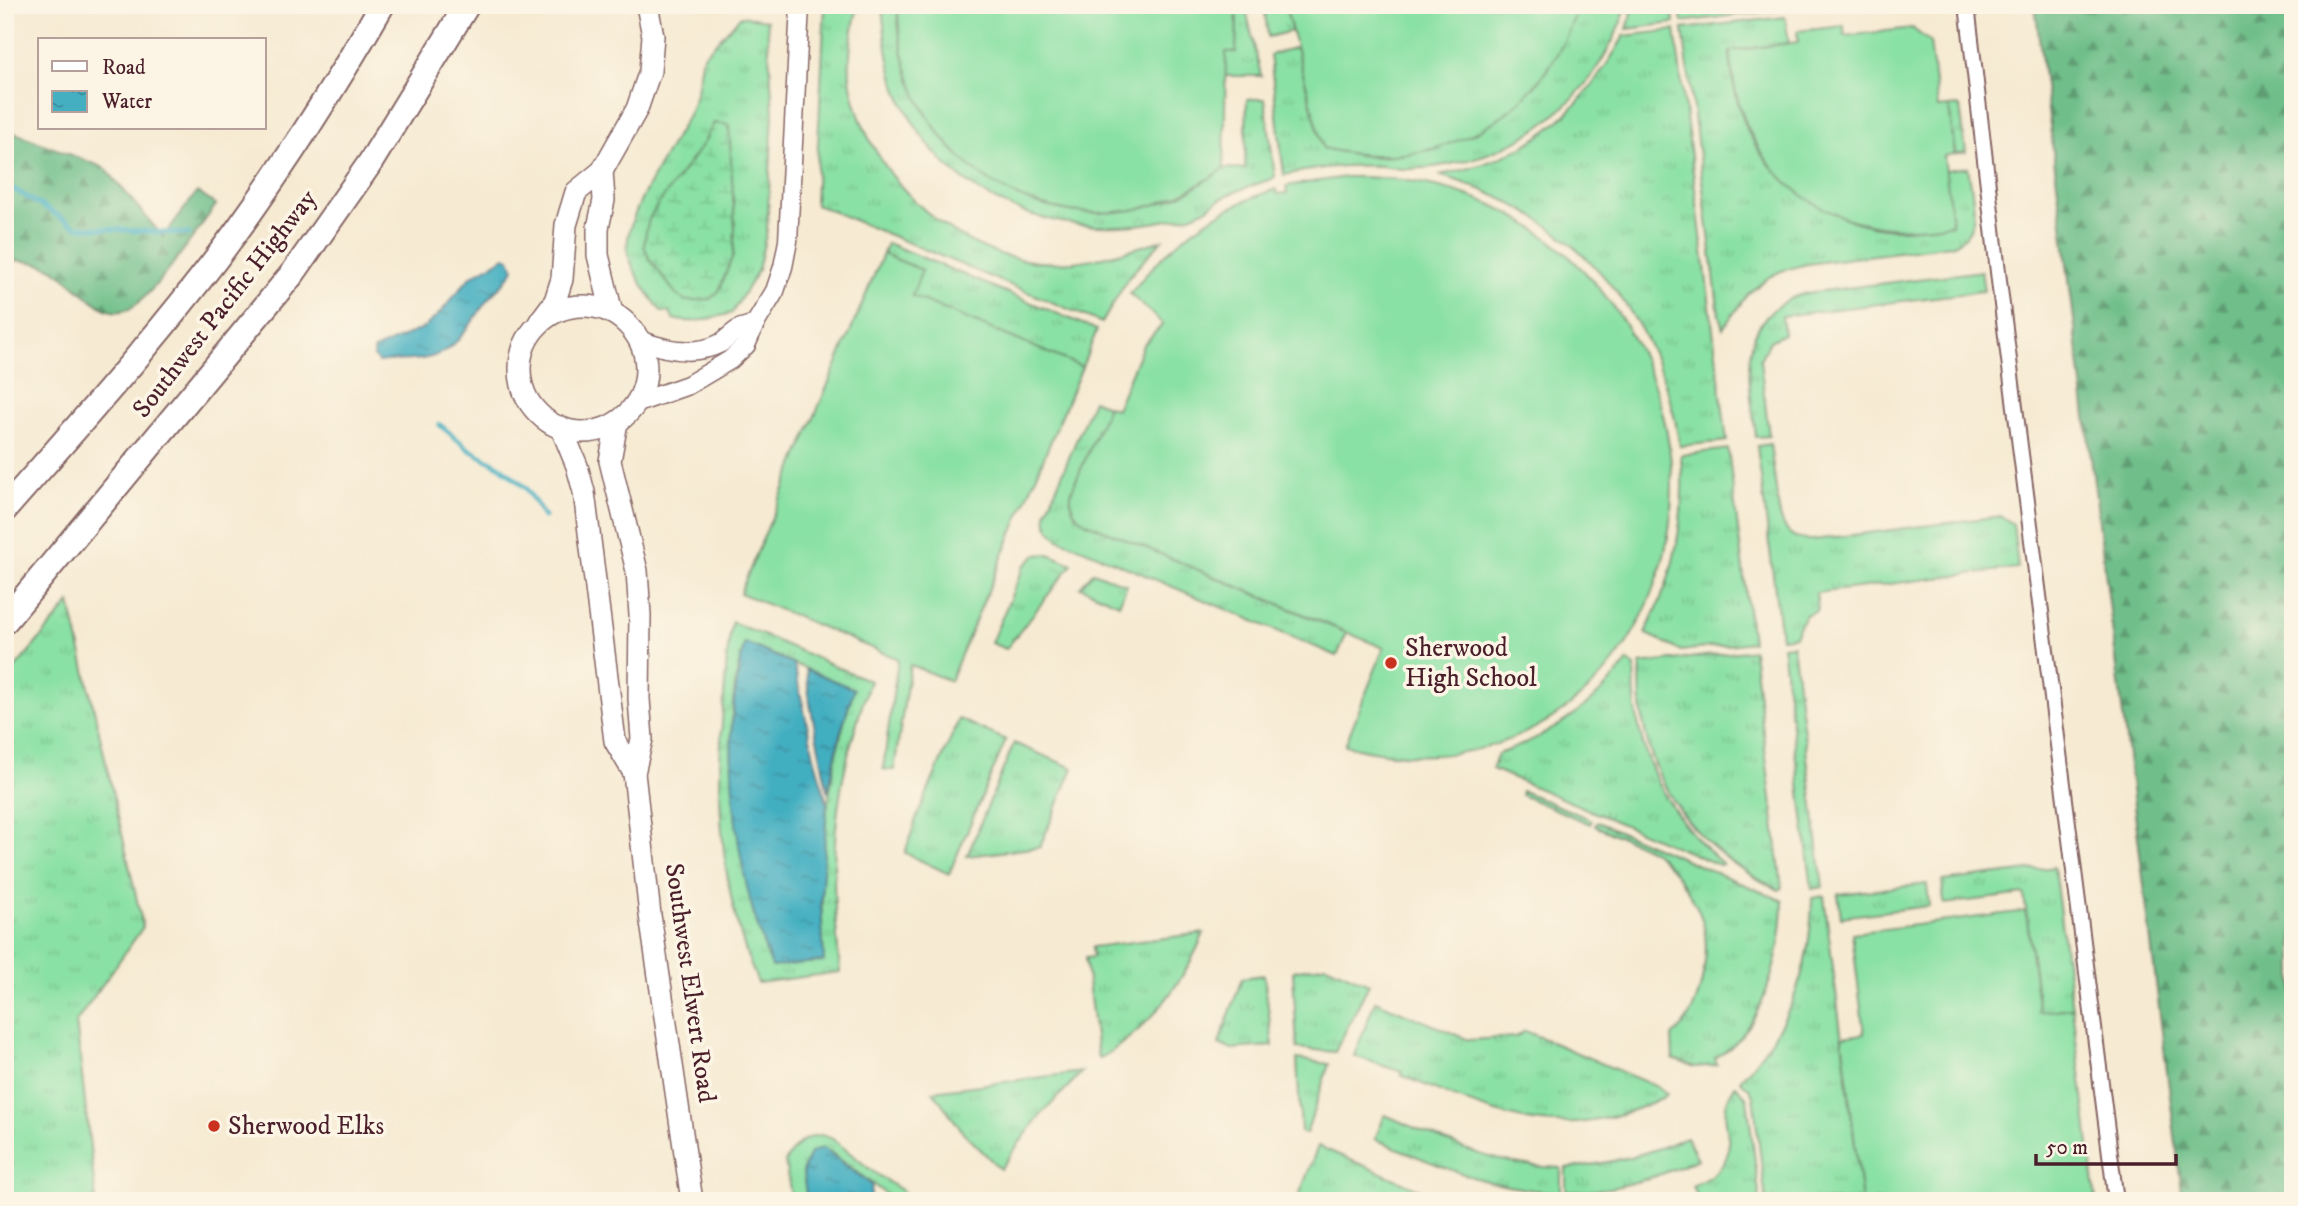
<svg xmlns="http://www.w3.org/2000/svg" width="2298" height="1206" font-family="'IM FELL DW Pica',serif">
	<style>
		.grass { fill: url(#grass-tufts); stroke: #6a8068; stroke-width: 2; fill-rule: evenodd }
		.forest { fill: url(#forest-firs); stroke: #5c6f5a; stroke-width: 2 }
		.wetland { fill: url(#wetland-marsh); stroke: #6a8068; stroke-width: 2 }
		.pitch { fill: #8ae1a5; stroke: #6a8068; stroke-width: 2 }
		.water { fill: url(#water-ripples); stroke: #466776; stroke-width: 2 }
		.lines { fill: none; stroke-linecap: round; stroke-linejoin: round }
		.stream { stroke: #43afc1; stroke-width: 5 }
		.minor-casing { stroke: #866665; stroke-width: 18 }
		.tertiary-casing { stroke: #866665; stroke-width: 21 }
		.secondary-casing { stroke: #866665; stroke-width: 24 }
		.trunk-casing { stroke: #866665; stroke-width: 28 }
		.minor { stroke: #fff; stroke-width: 14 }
		.tertiary { stroke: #fff; stroke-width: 18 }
		.secondary { stroke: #fff; stroke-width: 21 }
		.trunk { stroke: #fff; stroke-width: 24 }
		.poi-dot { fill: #c8321e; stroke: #fcf5e5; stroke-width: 2.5 }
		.labels { text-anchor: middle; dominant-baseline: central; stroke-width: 7; stroke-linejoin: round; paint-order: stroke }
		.street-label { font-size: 26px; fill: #4a1f2b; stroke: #fcf5e5 }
		.poi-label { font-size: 26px; fill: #4a1f2b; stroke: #fcf5e5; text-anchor: start }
	</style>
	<defs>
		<pattern id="grass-tufts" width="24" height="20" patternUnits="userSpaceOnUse" patternTransform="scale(1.75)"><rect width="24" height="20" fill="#8ae1a5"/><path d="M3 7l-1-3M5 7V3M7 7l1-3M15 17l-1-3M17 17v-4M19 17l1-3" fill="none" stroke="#79c18e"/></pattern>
		<pattern id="forest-firs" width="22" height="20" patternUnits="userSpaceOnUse" patternTransform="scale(1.75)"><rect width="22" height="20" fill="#6fbf8a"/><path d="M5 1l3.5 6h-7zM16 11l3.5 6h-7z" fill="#5d9b71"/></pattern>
		<pattern id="wetland-marsh" width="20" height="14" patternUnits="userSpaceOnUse" patternTransform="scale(1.75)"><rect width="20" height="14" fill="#8ae1a5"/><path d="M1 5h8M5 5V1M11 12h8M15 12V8" fill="none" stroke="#79c18e"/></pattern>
		<pattern id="water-ripples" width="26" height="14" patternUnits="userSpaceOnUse" patternTransform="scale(1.75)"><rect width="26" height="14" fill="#43afc1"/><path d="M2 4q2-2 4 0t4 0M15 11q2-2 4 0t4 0" fill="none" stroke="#3a8e9d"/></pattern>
	</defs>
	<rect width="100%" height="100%" fill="#fcf5e5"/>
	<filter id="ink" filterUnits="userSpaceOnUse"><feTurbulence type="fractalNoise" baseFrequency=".0143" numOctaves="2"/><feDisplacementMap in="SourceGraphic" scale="14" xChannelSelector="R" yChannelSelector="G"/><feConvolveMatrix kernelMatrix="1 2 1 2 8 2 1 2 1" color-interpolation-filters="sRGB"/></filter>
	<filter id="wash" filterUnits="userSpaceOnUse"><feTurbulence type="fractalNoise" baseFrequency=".00686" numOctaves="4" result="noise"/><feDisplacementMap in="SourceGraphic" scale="28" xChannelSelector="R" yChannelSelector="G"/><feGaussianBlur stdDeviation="1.57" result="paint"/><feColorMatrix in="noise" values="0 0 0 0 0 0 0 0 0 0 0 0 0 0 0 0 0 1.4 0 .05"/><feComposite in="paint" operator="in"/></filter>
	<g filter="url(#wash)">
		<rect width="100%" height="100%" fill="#f6ead2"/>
		<g class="grass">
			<path d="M 825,5 L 858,5 C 852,30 847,60 851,85 C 866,170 945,250 1031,261 C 1077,268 1120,253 1162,240 L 1128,278 L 1102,323 L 815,204 Z"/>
			<path d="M 882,5 L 898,5 C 897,132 1005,231 1132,210 C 1155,206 1178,198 1197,186 C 1205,181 1215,172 1224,169 C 1230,167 1239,169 1245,169 L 1247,99 L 1265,99 L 1275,178 C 1260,183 1244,188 1230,194 C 1217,200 1206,211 1193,215 C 1184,218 1168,220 1157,222 C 1055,240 949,202 903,103 C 888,72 885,39 882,5 Z"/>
			<polygon points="1237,5 1245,5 1261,76 1225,76 1226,52 1236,51"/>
			<polygon points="1264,5 1285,5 1292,31 1268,37"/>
			<path d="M 1578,5 L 1627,5 C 1595,104 1515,163 1412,169 C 1401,170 1391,167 1380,166 C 1348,164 1316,168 1284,175 L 1270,55 L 1296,47 L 1323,148 L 1371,157 L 1393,156 L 1435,149 L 1475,133 L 1504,115 L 1523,98 L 1573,20 Z"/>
			<polygon points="1634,5 1672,5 1674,23 1627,29"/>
			<polygon points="1680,5 1784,5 1784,9 1682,22"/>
			<path d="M 741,16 L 767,20 L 773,113 L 767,230 L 758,270 L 732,313 C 712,318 693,325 673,319 L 670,312 L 662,312 C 648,294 632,273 628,251 C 622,217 675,143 691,109 L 697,91 L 703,56 Z"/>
			<path d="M 1785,17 L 1789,43 L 1730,51 C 1732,92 1744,140 1775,170 C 1783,178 1795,185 1805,193 C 1830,212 1850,223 1882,228 C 1906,231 1928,227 1952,224 L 1945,170 L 1968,167 C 1972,196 1985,233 1951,245 L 1807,264 L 1781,271 L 1769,277 L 1748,294 L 1723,328 L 1719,315 L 1683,29 Z"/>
			<path d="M 1675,30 L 1727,441 L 1680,446 C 1659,309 1571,213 1439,175 C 1528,160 1581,114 1624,36 Z"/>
			<polygon points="1960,106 1966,152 1955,154 1949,107"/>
			<polygon points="887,243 1097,330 1082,367 911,296 922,270 883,254"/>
			<path d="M 1981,271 L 1984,291 L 1782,316 L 1784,334 L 1770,341 L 1760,359 L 1769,436 L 1756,437 C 1749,378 1732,315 1806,293 Z"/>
			<path d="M 1093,400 L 1112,408 L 1209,575 L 1347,633 L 1337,656 L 1059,539 C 1050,532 1046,525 1046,513 Z"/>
			<path d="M 1770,444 C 1772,459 1774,474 1776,489 C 1779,515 1780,541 1813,540 L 2001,516 L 2013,524 L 2018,568 L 1816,593 L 1818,610 L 1805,615 L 1795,636 L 1781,638 L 1757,446 Z"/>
			<path d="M 1728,449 L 1752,642 L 1681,651 L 1645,633 C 1675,578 1686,517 1681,455 Z"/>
			<polygon points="1049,554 1072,564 1006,649 991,643 1024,566 1036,555"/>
			<polygon points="1093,572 1127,585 1119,604 1080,587"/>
			<polygon points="70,603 143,927 76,1022 96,1201 5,1201 5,680"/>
			<path d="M 732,622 L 870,681 C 858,717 847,752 841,790 C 830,851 834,911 840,972 L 758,983 C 719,893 715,794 724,697 C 726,672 727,647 732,622 ZM 745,643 L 854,689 C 825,778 817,868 824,961 L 754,916 C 735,840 719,718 745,643 Z"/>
			<polygon points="1793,645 1823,887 1812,889 1782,646"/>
			<path d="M 1753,650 L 1782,888 L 1779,890 C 1688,847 1633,768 1641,664 Z"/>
			<path d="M 1628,661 L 1635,666 C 1629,743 1665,815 1723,864 L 1719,865 L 1492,769 L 1498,754 C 1551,736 1594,706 1628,661 Z"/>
			<polygon points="959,719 1006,740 949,874 905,853 916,819"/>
			<polygon points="1014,743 1073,768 1040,847 967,856"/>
			<polygon points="1522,791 1592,820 1590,824 1521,795"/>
			<path d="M 1597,822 L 1783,901 C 1782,952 1764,1032 1715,1058 L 1717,1065 L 1695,1067 L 1673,1059 L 1672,1036 C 1690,1022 1699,998 1703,975 C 1711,933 1703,909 1677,876 C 1670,867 1663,858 1654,852 C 1636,841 1614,835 1595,826 Z"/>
			<polygon points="2054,867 2072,1008 2039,1012 2024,894 1944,904 1942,881"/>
			<polygon points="1927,884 1929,906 1841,917 1838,894"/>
			<path d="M 1824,896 L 1862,1201 L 1766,1201 L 1753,1096 L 1750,1089 L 1740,1080 C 1790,1026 1811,971 1812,898 Z"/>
			<path d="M 1204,933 C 1186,976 1162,1012 1125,1041 C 1116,1048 1108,1055 1098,1059 L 1085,958 L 1093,957 L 1092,947 Z"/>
			<polygon points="1326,965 1369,984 1335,1052 1297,1048 1293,971"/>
			<polygon points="1264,975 1273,1046 1230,1049 1219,1044 1242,978"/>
			<path d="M 1375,1001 L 1469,1040 L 1516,1037 L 1525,1031 L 1660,1088 L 1667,1094 L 1664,1097 C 1560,1148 1499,1116 1401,1075 L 1402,1072 L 1354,1056 Z"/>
			<polygon points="1297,1059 1329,1064 1306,1134 1301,1132"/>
			<polygon points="1082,1072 1038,1118 1000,1169 963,1132 933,1091"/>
			<path d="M 1736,1085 L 1747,1098 L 1760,1201 L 1699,1201 L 1692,1186 C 1762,1155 1704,1124 1736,1085 Z"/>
			<path d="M 1385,1115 C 1448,1142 1491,1166 1561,1168 L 1561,1192 C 1489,1190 1440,1166 1375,1139 Z"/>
			<path d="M 822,1135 L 831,1138 L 875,1173 L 917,1201 L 895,1201 L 829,1151 L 806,1161 L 803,1171 L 807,1201 L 792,1201 L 785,1162 C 794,1146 804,1136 822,1135 Z"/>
			<path d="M 1686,1137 L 1698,1159 C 1656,1178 1613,1192 1566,1192 L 1566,1168 C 1608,1164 1648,1155 1686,1137 Z"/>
			<polygon points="1318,1146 1421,1190 1416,1201 1301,1201 1300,1193"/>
		</g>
		<g class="forest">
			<polygon points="2035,5 2293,5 2293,1201 2183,1201"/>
			<path d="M 5,129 L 105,168 L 163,237 L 197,192 L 216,205 C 199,228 152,298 129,309 C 119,313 108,312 99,305 C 58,277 62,261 5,260 Z"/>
		</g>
		<polygon class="wetland" points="714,123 729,125 735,229 733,255 719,291 710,299 686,301 676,294 649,258 644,246 646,232 649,219 657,206 703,144"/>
		<g class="pitch">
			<path d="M 898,5 L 1237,5 L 1236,52 L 1226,52 L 1224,169 C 1195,188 1167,204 1132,210 C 1005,231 897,133 898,5 Z"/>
			<path d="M 1285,5 L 1578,5 C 1545,118 1435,177 1323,148 Z"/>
			<path d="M 1844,26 L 1845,36 L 1912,28 L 1930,42 L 1938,108 L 1949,107 L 1955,154 L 1944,156 L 1952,224 C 1831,246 1737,175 1730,51 L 1798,42 L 1797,31 Z"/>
			<path d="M 1346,177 C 1395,176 1444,184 1490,204 C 1632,269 1708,438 1655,586 C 1634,643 1597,692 1544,723 C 1481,759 1413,763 1345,745 L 1384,648 L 1087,523 C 1074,516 1068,505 1072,490 L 1108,406 L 1116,409 L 1143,345 L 1163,324 L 1130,294 C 1172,240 1211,211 1276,189 L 1277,194 L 1287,193 L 1286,186 Z"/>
			<polygon points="883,254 922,270 912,296 1082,367 950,681 910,665 894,770 883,769 898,659 740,593"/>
			<polygon points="2026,911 2039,1012 2072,1008 2096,1201 1862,1201 1842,1037 1864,1034 1852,933"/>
		</g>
		<g class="water">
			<path d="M 505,257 L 510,259 L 514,269 C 507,282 495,290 486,302 C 468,327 455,354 422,359 C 407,361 393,360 378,362 L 374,357 L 374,350 L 425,327 L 441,312 L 470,277 Z"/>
			<path d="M 745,643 L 794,664 L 814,756 L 827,803 L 821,904 L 824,961 L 772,967 C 734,873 718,741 745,643 Z"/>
			<polygon points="806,669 854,689 840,734 828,793 810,704"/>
			<polygon points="823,1148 872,1185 870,1201 807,1201 803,1171 810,1153"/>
		</g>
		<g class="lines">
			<g class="stream">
				<polyline points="5,184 77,227 189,234"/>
				<polyline points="440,425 470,450 501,467 526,488 544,517"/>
			</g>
		</g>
	</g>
	<g filter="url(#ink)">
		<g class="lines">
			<g class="minor-casing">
				<polyline id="minor" points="1967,5 2000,289 2116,1201"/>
			</g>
			<g class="tertiary-casing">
				<g id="tertiary">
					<path d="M 640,340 C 665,350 696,356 721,343 C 727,339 732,333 739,329 C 743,327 750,326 755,324"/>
					<polyline points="637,403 688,385 730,360 746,345 755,324 775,291 783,267 788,241 800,5"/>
				</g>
			</g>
			<g class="secondary-casing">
				<g id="secondary">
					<polyline points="602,171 604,200 598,228 598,255 612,313"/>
					<circle cx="583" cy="369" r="63"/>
					<polyline points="540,321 555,301 562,279 566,225 576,192 602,171 637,109 650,71 653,36 647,5"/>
					<polyline points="617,422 610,461 637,571 640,615 639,699 642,739 634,773 650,915 692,1201"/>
					<polyline points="561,427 577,466 584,492 615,741 634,773"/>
				</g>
			</g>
			<g class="trunk-casing">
				<g id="trunk">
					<path d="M 5,509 C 84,419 165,329 236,232 C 289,159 337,83 382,5"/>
					<polyline points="5,621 293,273 370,163 467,5"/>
				</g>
			</g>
			<use href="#minor" class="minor"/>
			<use href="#tertiary" class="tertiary"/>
			<use href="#secondary" class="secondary"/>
			<use href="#trunk" class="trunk"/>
		</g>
	</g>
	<g class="poi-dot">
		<circle cx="1391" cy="663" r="7"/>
		<circle cx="214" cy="1126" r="7"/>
	</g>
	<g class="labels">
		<g class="street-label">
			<text transform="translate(225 304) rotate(-52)">Southwest Pacific Highway</text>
			<text transform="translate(690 983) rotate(82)">Southwest Elwert Road</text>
		</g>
		<g class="poi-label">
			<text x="1405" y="648">Sherwood<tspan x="1405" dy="30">High School</tspan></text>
			<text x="228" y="1126">Sherwood Elks</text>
		</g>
	</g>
	<rect width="2298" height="1206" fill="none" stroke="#fcf5e5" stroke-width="28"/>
	<rect x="38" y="38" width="228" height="91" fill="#fcf5e5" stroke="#b59f9b" stroke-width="2"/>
	<rect x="52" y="61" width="35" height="10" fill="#ffffff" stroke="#b59f9b" stroke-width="2"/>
	<text x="102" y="74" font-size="21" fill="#4a1f2b">Road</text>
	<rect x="52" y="91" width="35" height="21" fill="url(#water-ripples)" stroke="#b59f9b" stroke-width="2"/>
	<text x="102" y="108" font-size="21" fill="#4a1f2b">Water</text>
	<path d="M2036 1154v10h140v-10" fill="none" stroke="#4a1f2b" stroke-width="3.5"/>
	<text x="2046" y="1154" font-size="21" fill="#4a1f2b" stroke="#fcf5e5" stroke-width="5" paint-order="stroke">50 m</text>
</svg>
